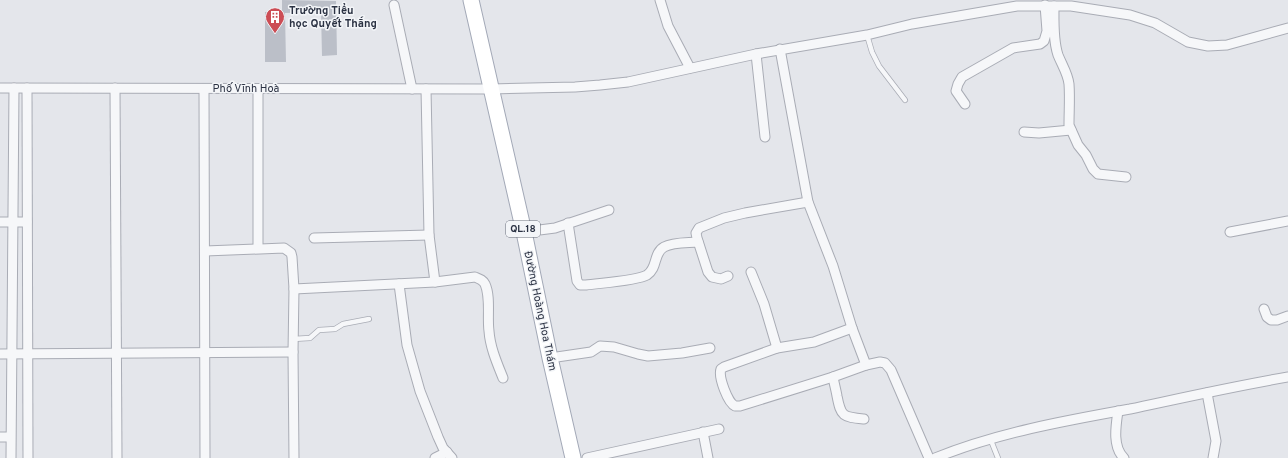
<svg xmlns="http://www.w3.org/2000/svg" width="1288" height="458" font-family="Overpass,sans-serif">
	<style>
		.building { fill: #bbbfc8 }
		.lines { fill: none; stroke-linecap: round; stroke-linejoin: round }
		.service-casing { stroke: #a9acb5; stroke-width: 6 }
		.minor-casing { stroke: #a9acb5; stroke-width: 11 }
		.primary-casing { stroke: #a3a9b7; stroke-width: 17 }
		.service { stroke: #f6f7f9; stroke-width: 4.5 }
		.minor { stroke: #f6f7f9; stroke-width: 9 }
		.primary { stroke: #fff; stroke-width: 15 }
		.labels { text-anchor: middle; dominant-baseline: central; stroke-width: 3; stroke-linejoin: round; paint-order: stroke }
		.shield { fill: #f3f5f8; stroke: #676c79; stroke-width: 1 }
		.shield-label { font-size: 10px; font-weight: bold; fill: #2b3243 }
		.poi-label { font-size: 11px; font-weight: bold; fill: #2b3243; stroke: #f3f5f8; text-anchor: start }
		.street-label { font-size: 11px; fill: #2b3243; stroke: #f3f5f8 }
	</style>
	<rect width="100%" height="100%" fill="#e4e6eb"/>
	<polygon class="building" points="282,0 336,1 337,55 322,56 321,12 285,13 286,62 265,62 265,12 282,11"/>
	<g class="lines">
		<g class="service-casing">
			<g id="service">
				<polyline points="867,35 872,52 879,66 905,100"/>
				<polyline points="293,339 310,338 319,330 335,329 343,324 369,319"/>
				<polyline points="990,438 998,458"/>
			</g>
		</g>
		<g class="minor-casing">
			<g id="minor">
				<polyline points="660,0 668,26 690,68"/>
				<polyline points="394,5 412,89"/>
				<path d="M 1054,6 C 1054,21 1053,40 1058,55 C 1062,65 1068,74 1069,84 C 1070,97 1069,112 1069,125 L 1078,145 L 1086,155 L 1093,169 L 1098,174 L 1126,177"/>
				<polyline points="780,49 808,202 833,266 852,328 866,365"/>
				<polyline points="756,54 765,137"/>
				<polyline points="0,88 491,89 575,87 600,85 628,82 756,54 867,35 912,24 1017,6 1071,6 1130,15 1155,23 1188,42 1208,46 1227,45 1288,28"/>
				<polyline points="27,88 28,458"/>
				<polyline points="115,88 117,458"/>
				<polyline points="204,89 205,458"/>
				<polyline points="426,89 429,235 435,282"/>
				<polyline points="965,104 956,91 958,84 962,77 1013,48 1040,44 1044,41 1047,31 1045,5"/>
				<polyline points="1024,132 1039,133 1071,130"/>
				<polyline points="0,222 27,222"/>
				<path d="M 568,223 L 577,281 L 580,285 L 586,285 C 600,283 636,281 647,275 C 658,268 653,253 664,247 C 673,242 687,243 698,242"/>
				<polyline points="524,232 555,228 609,210"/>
				<polyline points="1230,232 1288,221"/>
				<polyline points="314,238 429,235"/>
				<polyline points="258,248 258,89"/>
				<polyline points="205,251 284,248 291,253 292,257 294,289 293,352 294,458"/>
				<polyline points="751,272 764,304 777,348"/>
				<polyline points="728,276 721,279 712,277 708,272 697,238 696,233 699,228 724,218 745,213 808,202"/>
				<polyline points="399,284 407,345 420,391 438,437 443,448 452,458"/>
				<path d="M 294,289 L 435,282 L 475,277 C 480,279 483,280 485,284 C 491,297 487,317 489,331 C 490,347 497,363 503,378"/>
				<polyline points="1264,309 1267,317 1271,320 1277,320 1288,316"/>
				<path d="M 852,328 L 814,342 L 777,348 L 724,367 L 721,369 C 718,377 728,403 735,406 L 740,406 L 833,377 L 866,365 L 880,362 L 885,363 L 891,370 L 929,458"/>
				<polyline points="0,354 293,352"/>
				<polyline points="550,358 591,352 600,346 614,347 638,354 648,356 682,353 710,348"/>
				<path d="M 833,377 C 834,383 836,390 837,396 C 841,417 843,417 864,419"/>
				<polyline points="1207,393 1216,441 1213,458"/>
				<path d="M 1118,411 C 1116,425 1112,447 1124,458"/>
				<polyline points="703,432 708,458"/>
				<polyline points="0,437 10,437"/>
				<polyline points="11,458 14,88"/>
				<polyline points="435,458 447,452"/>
				<polyline points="587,458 719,429"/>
				<path d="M 935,458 C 997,433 1063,421 1130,409 C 1182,398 1235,386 1288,377"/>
			</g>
		</g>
		<g class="primary-casing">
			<polyline id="primary" points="471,0 524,232 550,358 573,458"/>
		</g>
		<use href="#service" class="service"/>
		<use href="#minor" class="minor"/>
		<use href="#primary" class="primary"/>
	</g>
	<defs>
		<g id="building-pin" transform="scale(1)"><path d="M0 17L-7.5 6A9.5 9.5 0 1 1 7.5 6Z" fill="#cc4d55" stroke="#f3f5f8"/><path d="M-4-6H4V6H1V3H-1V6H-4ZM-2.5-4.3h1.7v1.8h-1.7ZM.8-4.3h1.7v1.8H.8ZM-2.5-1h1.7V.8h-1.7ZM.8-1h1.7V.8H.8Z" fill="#fff"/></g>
	</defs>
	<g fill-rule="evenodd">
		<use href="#building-pin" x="275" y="17"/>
	</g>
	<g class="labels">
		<rect class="shield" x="506" y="221" width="34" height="16" rx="3"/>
		<g class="shield-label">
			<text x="523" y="229">QL.18</text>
		</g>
		<g class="poi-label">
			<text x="289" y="11">Trường Tiểu<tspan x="289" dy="13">học Quyết Thắng</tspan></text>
		</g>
		<g class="street-label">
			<text x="246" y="89">Phố Vĩnh Hoà</text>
			<text transform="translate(540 311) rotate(78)">Đường Hoàng Hoa Thám</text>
		</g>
	</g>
</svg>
